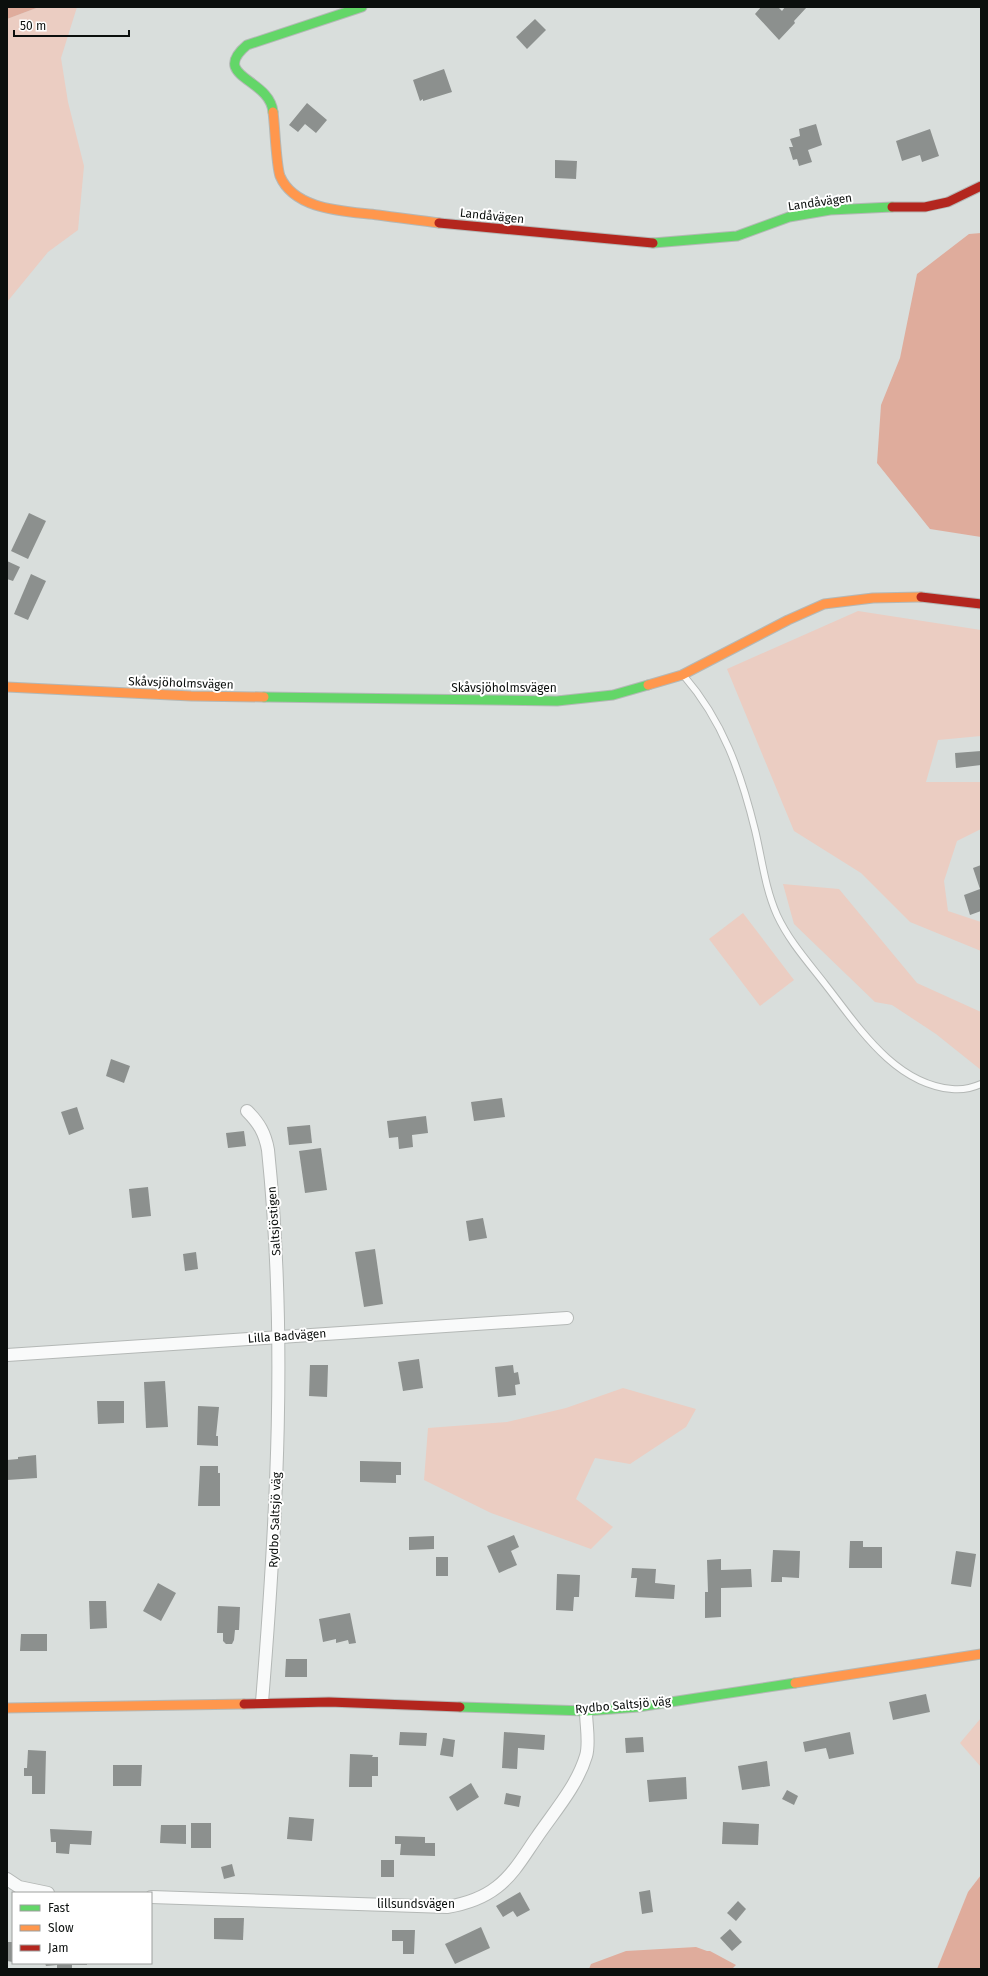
<svg xmlns="http://www.w3.org/2000/svg" width="988" height="1976" font-family="'Fira Sans',sans-serif">
	<style>
		.green { fill: #ebcdc2 }
		.water { fill: #dfac9c }
		.building { fill: #8c908e }
		.lines { fill: none; stroke-linecap: round; stroke-linejoin: round }
		.lane-casing { stroke: #b4b8b6; stroke-width: 8 }
		.street-casing { stroke: #b4b8b6; stroke-width: 14 }
		.fast-casing { stroke: #b4b8b6; stroke-width: 11 }
		.slow-casing { stroke: #b4b8b6; stroke-width: 11 }
		.jam-casing { stroke: #b4b8b6; stroke-width: 11 }
		.lane { stroke: #f9fafa; stroke-width: 6 }
		.street { stroke: #f9fafa; stroke-width: 12 }
		.fast { stroke: #63d668; stroke-width: 9 }
		.slow { stroke: #ff974d; stroke-width: 9 }
		.jam { stroke: #b3261e; stroke-width: 9 }
		.labels { text-anchor: middle; dominant-baseline: central; stroke-width: 4; stroke-linejoin: round; paint-order: stroke }
		.street-label { font-size: 12px; fill: #0b0f0d; stroke: #fff }
	</style>
	<rect width="100%" height="100%" fill="#d9dedc"/>
	<g class="green">
		<polygon points="39,7 77,7 61,58 68,102 84,166 78,230 48,252 7,302 7,19"/>
		<polygon points="858,611 981,630 981,736 938,740 926,782 981,782 981,829 957,841 944,881 948,911 981,922 981,951 910,922 861,873 794,831 727,669"/>
		<polygon points="783,884 839,889 917,983 981,1012 981,1070 936,1034 892,1005 875,1002 794,924"/>
		<polygon points="743,913 794,980 760,1006 709,939"/>
		<polygon points="623,1388 696,1409 686,1427 630,1464 595,1458 576,1499 613,1527 591,1549 491,1513 424,1480 428,1428 507,1422 566,1408"/>
		<polygon points="981,1718 981,1767 960,1743"/>
	</g>
	<g class="water">
		<polygon points="7,7 39,7 7,19"/>
		<polygon points="981,233 981,537 930,529 877,463 881,405 900,358 917,274 969,234"/>
		<polygon points="981,1875 981,1969 937,1969 968,1892"/>
		<polygon points="696,1947 707,1951 710,1951 736,1965 732,1969 589,1969 591,1964 626,1951"/>
	</g>
	<g class="building">
		<polygon points="761,7 778,7 782,11 785,7 807,7 794,21 795,23 779,40 755,14"/>
		<polygon points="535,19 546,30 527,49 516,37"/>
		<polygon points="444,69 452,92 423,101 423,99 420,101 413,80"/>
		<polygon points="307,103 327,120 316,133 305,124 298,132 289,125"/>
		<polygon points="816,124 822,145 808,150 812,162 799,166 797,159 793,160 789,147 793,147 790,139 800,136 799,129"/>
		<polygon points="930,129 939,156 922,162 920,155 902,161 896,141"/>
		<polygon points="555,160 577,161 576,179 555,178"/>
		<polygon points="29,513 46,521 28,559 11,551"/>
		<polygon points="7,561 20,567 13,581 7,579"/>
		<polygon points="31,574 46,581 28,620 14,614"/>
		<polygon points="981,751 981,765 956,768 955,753"/>
		<polygon points="981,865 981,911 970,915 964,895 980,889 973,868"/>
		<polygon points="111,1059 130,1066 124,1083 106,1076"/>
		<polygon points="502,1098 505,1117 474,1121 471,1102"/>
		<polygon points="77,1107 84,1129 69,1135 61,1112"/>
		<polygon points="426,1116 428,1133 412,1135 413,1147 399,1149 398,1137 389,1138 387,1121"/>
		<polygon points="310,1125 312,1143 289,1145 287,1127"/>
		<polygon points="244,1131 246,1146 228,1148 226,1133"/>
		<polygon points="321,1148 327,1190 305,1193 299,1151"/>
		<polygon points="148,1187 151,1216 132,1218 129,1189"/>
		<polygon points="483,1218 487,1238 469,1241 466,1221"/>
		<polygon points="375,1249 383,1304 364,1307 355,1252"/>
		<polygon points="196,1252 198,1269 185,1271 183,1254"/>
		<polygon points="419,1359 423,1388 403,1391 398,1362"/>
		<polygon points="310,1365 328,1365 327,1397 309,1396"/>
		<polygon points="513,1365 514,1373 518,1372 520,1384 515,1385 516,1395 498,1397 495,1367"/>
		<polygon points="165,1381 168,1427 146,1428 144,1382"/>
		<polygon points="97,1401 124,1401 124,1423 98,1424"/>
		<polygon points="198,1406 219,1407 216,1436 218,1436 218,1446 197,1445"/>
		<polygon points="36,1455 37,1478 7,1480 7,1460 18,1459 18,1457"/>
		<polygon points="360,1461 401,1462 401,1475 396,1475 396,1483 360,1482"/>
		<polygon points="200,1466 218,1466 218,1473 220,1473 220,1506 198,1506"/>
		<polygon points="514,1535 519,1547 511,1551 517,1565 499,1573 487,1546"/>
		<polygon points="434,1536 434,1549 409,1550 409,1537"/>
		<polygon points="850,1541 863,1541 863,1547 882,1547 882,1568 849,1568"/>
		<polygon points="773,1550 800,1551 799,1578 782,1577 782,1582 771,1582"/>
		<polygon points="956,1551 976,1554 971,1587 951,1584"/>
		<rect x="436" y="1557" width="12" height="19"/>
		<polygon points="721,1559 721,1570 751,1569 752,1587 721,1588 721,1617 705,1618 705,1592 708,1592 707,1560"/>
		<polygon points="632,1568 656,1569 655,1583 675,1585 674,1599 635,1597 637,1578 631,1578"/>
		<polygon points="557,1574 580,1575 579,1597 574,1597 573,1611 556,1610"/>
		<polygon points="158,1583 176,1593 161,1621 143,1611"/>
		<polygon points="89,1601 106,1601 107,1628 90,1629"/>
		<polygon points="218,1606 240,1607 239,1630 235,1630 234,1640 232,1644 226,1644 223,1641 223,1633 217,1633"/>
		<polygon points="350,1613 356,1643 349,1644 348,1640 336,1643 336,1639 323,1642 319,1619"/>
		<polygon points="21,1634 47,1634 47,1651 20,1651"/>
		<polygon points="286,1659 307,1659 307,1677 285,1677"/>
		<polygon points="926,1694 930,1712 893,1720 889,1702"/>
		<polygon points="400,1732 427,1733 426,1746 399,1745"/>
		<polygon points="504,1732 545,1735 544,1750 518,1748 517,1769 502,1768"/>
		<polygon points="850,1732 854,1754 829,1759 826,1748 805,1752 803,1742"/>
		<polygon points="643,1737 644,1752 626,1753 625,1738"/>
		<polygon points="443,1738 455,1740 453,1757 440,1755"/>
		<polygon points="28,1750 46,1751 45,1794 32,1794 32,1776 24,1776 24,1768 27,1768"/>
		<polygon points="350,1754 373,1755 372,1757 378,1757 378,1776 372,1776 372,1787 349,1787"/>
		<polygon points="767,1761 770,1786 742,1790 738,1766"/>
		<polygon points="113,1765 142,1765 141,1786 113,1786"/>
		<polygon points="686,1777 687,1799 649,1802 647,1780"/>
		<polygon points="471,1783 479,1797 457,1811 449,1797"/>
		<polygon points="787,1790 798,1796 794,1805 782,1799"/>
		<polygon points="506,1793 521,1796 519,1807 504,1804"/>
		<polygon points="289,1817 314,1819 312,1841 287,1839"/>
		<polygon points="723,1822 759,1824 758,1845 722,1844"/>
		<rect x="191" y="1823" width="20" height="25"/>
		<polygon points="161,1825 186,1825 186,1844 160,1843"/>
		<polygon points="50,1829 92,1831 91,1845 70,1844 69,1854 56,1853 56,1842 51,1842"/>
		<polygon points="395,1836 425,1837 425,1843 435,1843 435,1856 400,1855 401,1844 395,1844"/>
		<rect x="381" y="1860" width="13" height="17"/>
		<polygon points="232,1864 235,1876 224,1879 221,1867"/>
		<polygon points="650,1890 653,1912 642,1914 639,1892"/>
		<polygon points="520,1892 530,1910 517,1917 513,1911 503,1917 496,1906"/>
		<polygon points="738,1901 746,1909 736,1921 727,1913"/>
		<polygon points="214,1918 244,1918 243,1940 214,1939"/>
		<polygon points="481,1927 490,1948 455,1964 445,1944"/>
		<polygon points="730,1929 742,1942 732,1951 720,1938"/>
		<polygon points="392,1930 415,1930 414,1954 403,1954 403,1941 392,1941"/>
		<polygon points="7,1942 13,1942 13,1962 7,1961"/>
		<polygon points="45,1963 87,1963 87,1965 72,1965 72,1969 57,1969 57,1965 46,1966"/>
	</g>
	<g class="lines">
		<g class="lane-casing">
			<path id="lane" d="M 684,676 C 723,721 741,773 755,830 C 762,859 765,888 777,915 C 789,941 808,962 825,984 C 858,1026 894,1084 952,1089 C 961,1090 972,1088 981,1084"/>
		</g>
		<g class="street-casing">
			<g id="street">
				<path d="M 247,1111 C 259,1123 265,1133 268,1150 C 287,1334 277,1518 262,1702"/>
				<polyline points="7,1355 567,1318"/>
				<polyline points="7,1879 19,1887 48,1893"/>
				<path d="M 151,1897 L 447,1907 C 465,1904 483,1898 497,1887 C 514,1874 525,1854 537,1837 C 554,1812 577,1786 586,1756 C 590,1743 586,1725 586,1711"/>
			</g>
		</g>
		<g class="fast-casing">
			<g id="fast">
				<path d="M 273,112 C 270,78 209,77 247,45 L 362,7"/>
				<polyline points="653,243 737,236 789,217 830,210 892,207"/>
				<polyline points="264,697 557,701 613,695 648,685"/>
				<polyline points="460,1707 586,1711 638,1707 795,1683"/>
			</g>
		</g>
		<g class="slow-casing">
			<g id="slow">
				<path d="M 273,112 C 275,126 276,164 280,176 C 295,211 346,211 378,215 C 398,218 419,220 439,223"/>
				<polyline points="648,685 682,675 788,620 824,604 873,598 921,597"/>
				<polyline points="7,687 191,696 264,697"/>
				<polyline points="795,1683 981,1654"/>
				<polyline points="7,1708 244,1704"/>
			</g>
		</g>
		<g class="jam-casing">
			<g id="jam">
				<polyline points="892,207 925,207 948,202 981,186"/>
				<polyline points="439,223 653,243"/>
				<polyline points="921,597 981,604"/>
				<polyline points="244,1704 329,1702 460,1707"/>
			</g>
		</g>
		<use href="#lane" class="lane"/>
		<use href="#street" class="street"/>
		<use href="#fast" class="fast"/>
		<use href="#slow" class="slow"/>
		<use href="#jam" class="jam"/>
	</g>
	<g class="labels">
		<g class="street-label">
			<text transform="translate(820 202) rotate(-8)">Landåvägen</text>
			<text transform="translate(492 216) rotate(6)">Landåvägen</text>
			<text transform="translate(181 683) rotate(2)">Skåvsjöholmsvägen</text>
			<text x="504" y="688">Skåvsjöholmsvägen</text>
			<text transform="translate(274 1221) rotate(-94)">Saltsjöstigen</text>
			<text transform="translate(287 1336) rotate(-4)">Lilla Badvägen</text>
			<text transform="translate(275 1520) rotate(-88)">Rydbo Saltsjö väg</text>
			<text transform="translate(623 1705) rotate(-5)">Rydbo Saltsjö väg</text>
			<text x="416" y="1904">lillsundsvägen</text>
		</g>
	</g>
	<rect width="988" height="1976" fill="none" stroke="#0b0f0d" stroke-width="16"/>
	<rect x="12" y="1892" width="140" height="72" fill="#ffffff" stroke="#9d9f9e"/>
	<rect x="20" y="1905" width="20" height="6" fill="#63d668" stroke="#9d9f9e"/>
	<text x="48" y="1912" font-size="12" fill="#0b0f0d">Fast</text>
	<rect x="20" y="1925" width="20" height="6" fill="#ff974d" stroke="#9d9f9e"/>
	<text x="48" y="1932" font-size="12" fill="#0b0f0d">Slow</text>
	<rect x="20" y="1945" width="20" height="6" fill="#b3261e" stroke="#9d9f9e"/>
	<text x="48" y="1952" font-size="12" fill="#0b0f0d">Jam</text>
	<path d="M14 30v6h115v-6" fill="none" stroke="#0b0f0d" stroke-width="2"/>
	<text x="20" y="30" font-size="12" fill="#0b0f0d" stroke="#ffffff" stroke-width="3" paint-order="stroke">50 m</text>
</svg>
